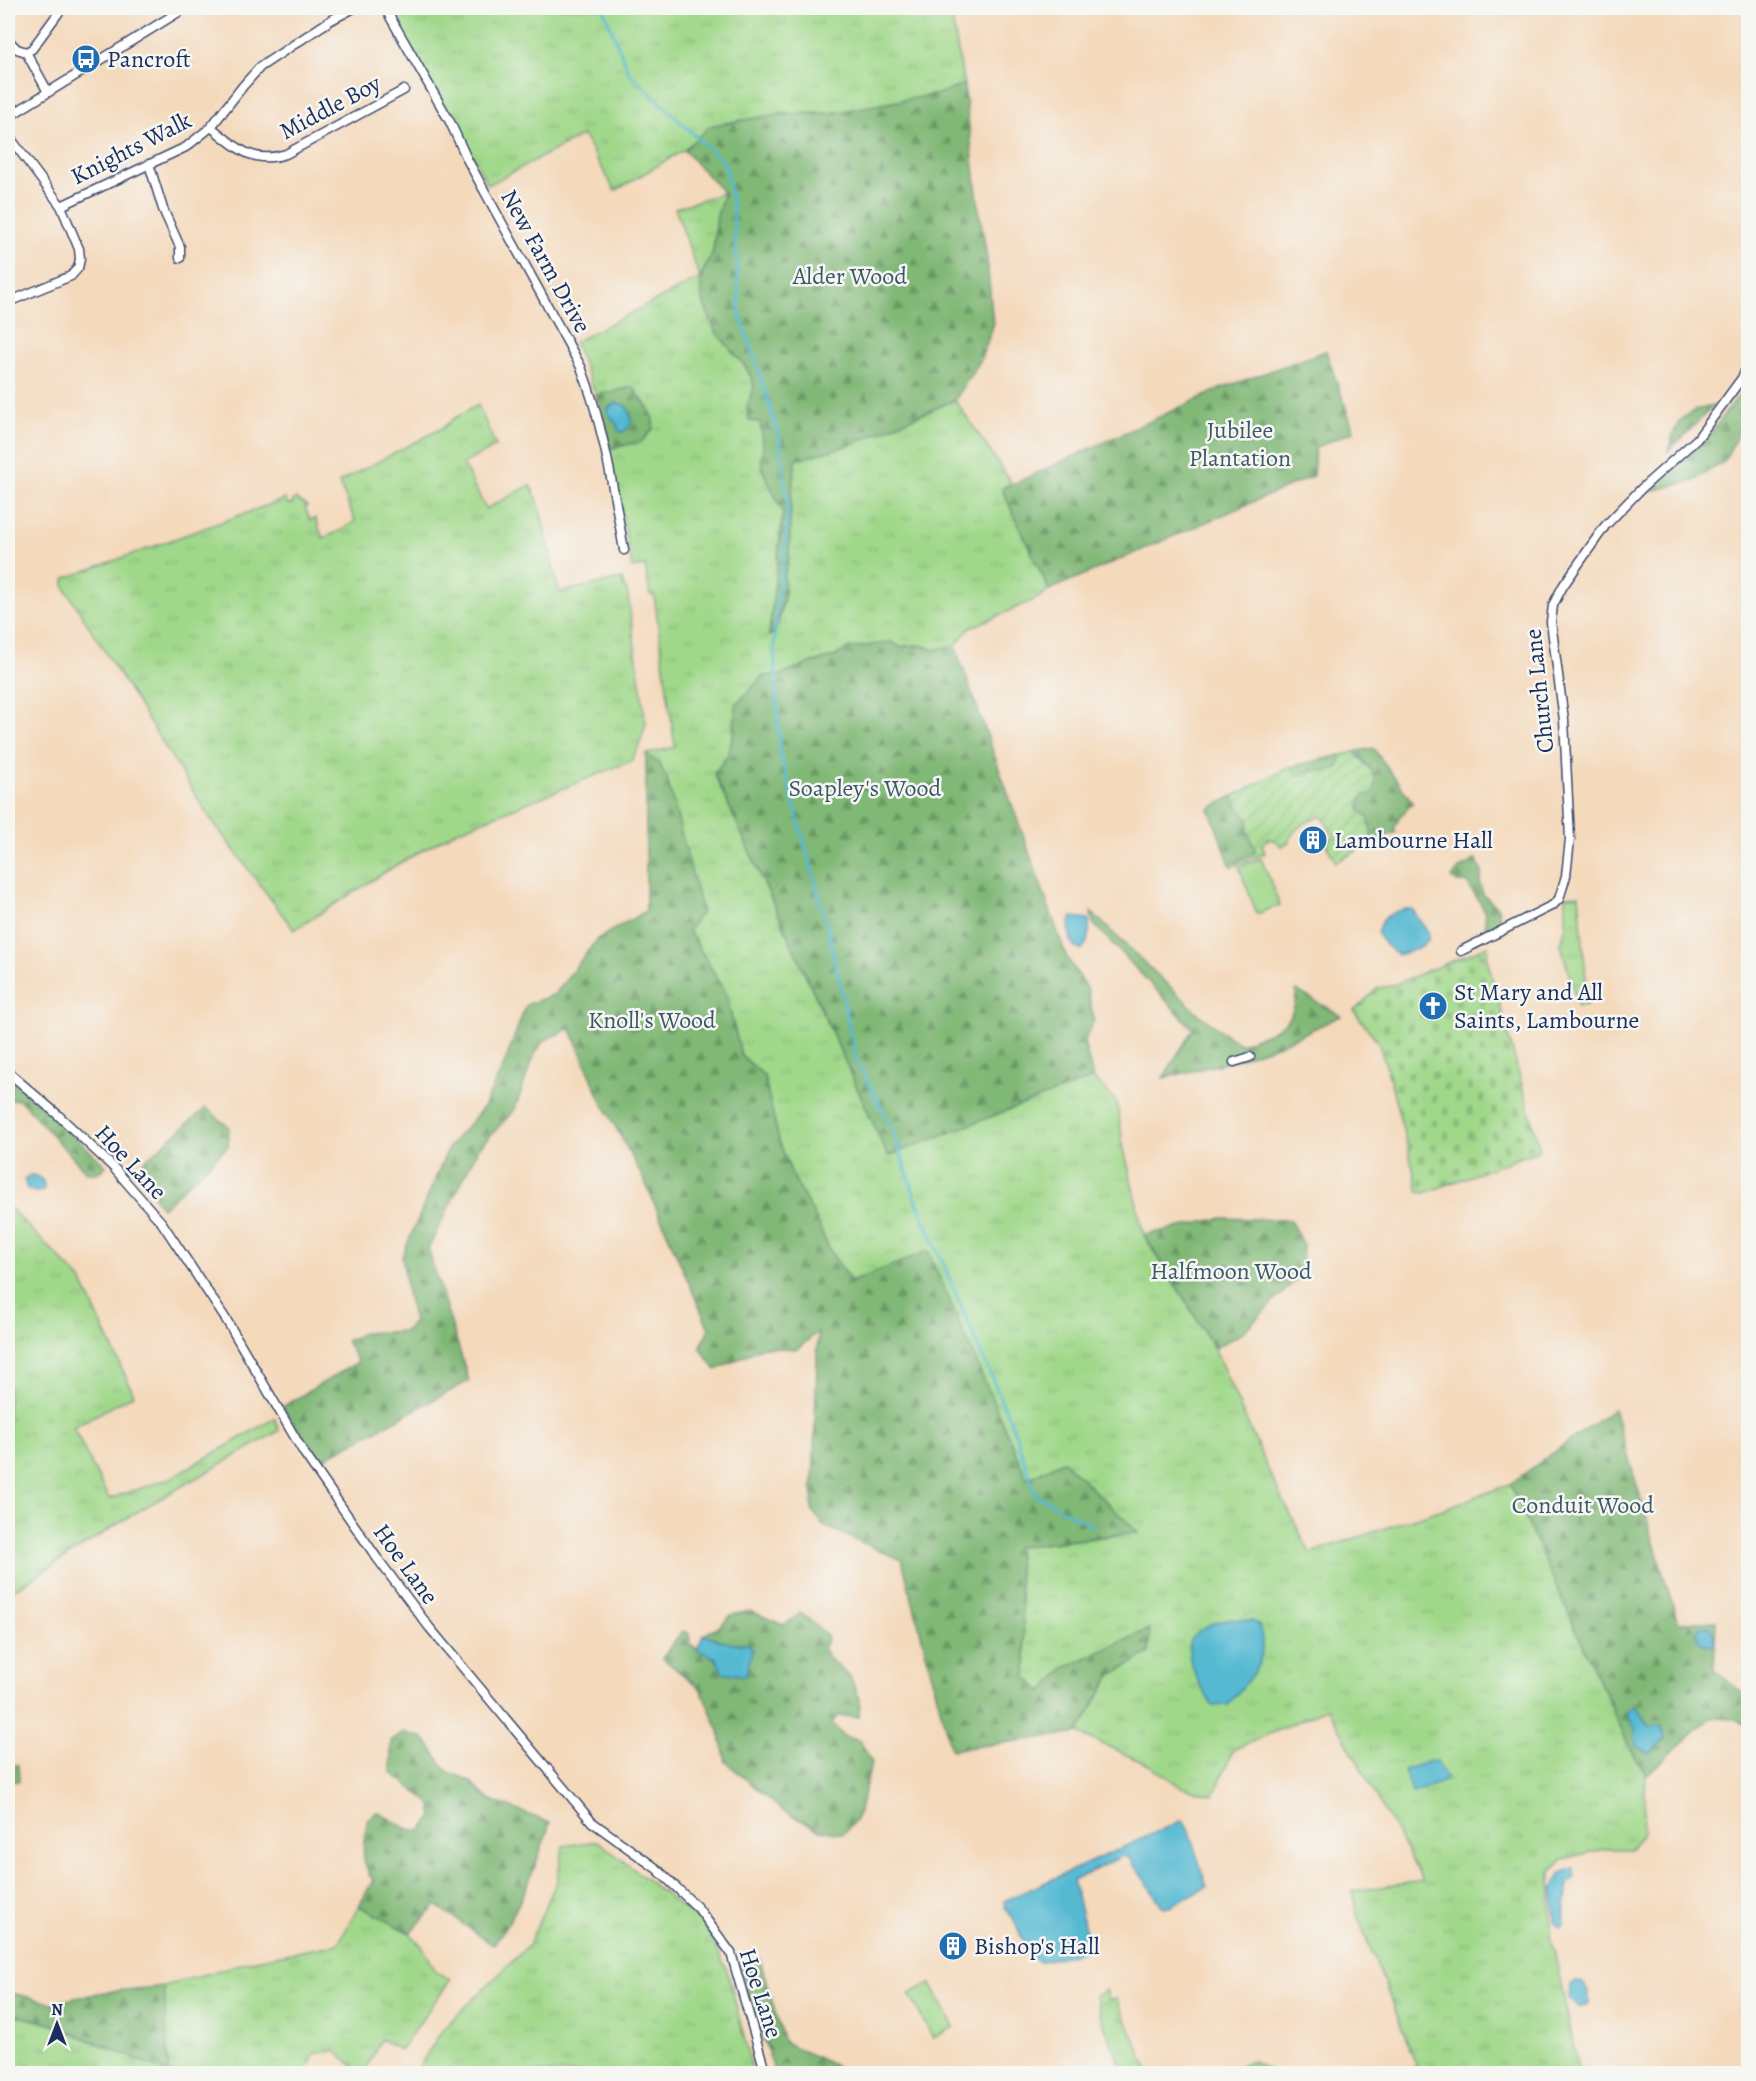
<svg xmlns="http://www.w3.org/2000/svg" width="1756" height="2081" font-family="Alegreya,serif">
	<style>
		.grass { fill: url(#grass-tufts); stroke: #5e8474; stroke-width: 1.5 }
		.forest { fill: url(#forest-firs); stroke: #4e746a; stroke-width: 1.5 }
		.cemetery { fill: url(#cemetery-stones); stroke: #5e8474; stroke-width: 1.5 }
		.park { fill: #a0d88a; stroke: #5e8474; stroke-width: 1.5 }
		.garden { fill: url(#garden-furrows); stroke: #5e8474; stroke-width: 1.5 }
		.water { fill: #54b9d2; stroke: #387498; stroke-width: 1.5 }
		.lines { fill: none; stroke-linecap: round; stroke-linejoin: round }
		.stream { stroke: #54b9d2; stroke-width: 3 }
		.minor-casing { stroke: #3c486c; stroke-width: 11 }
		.minor { stroke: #fff; stroke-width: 8 }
		.labels { text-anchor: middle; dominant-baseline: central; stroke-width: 5; stroke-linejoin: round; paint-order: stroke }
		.poi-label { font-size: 24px; fill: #1b2f5e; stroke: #f6f6f2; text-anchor: start }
		.street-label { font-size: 24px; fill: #1b2f5e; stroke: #f6f6f2 }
		.park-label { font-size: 24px; fill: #3c5969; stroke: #f6f6f2 }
	</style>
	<defs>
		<pattern id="grass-tufts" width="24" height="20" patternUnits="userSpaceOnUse" patternTransform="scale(1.5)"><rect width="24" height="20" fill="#a0d88a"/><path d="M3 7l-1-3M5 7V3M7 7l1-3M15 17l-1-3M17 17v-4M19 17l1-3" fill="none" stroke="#89ba7a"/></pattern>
		<pattern id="forest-firs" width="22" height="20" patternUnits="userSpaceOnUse" patternTransform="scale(1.5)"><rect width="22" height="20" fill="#80b876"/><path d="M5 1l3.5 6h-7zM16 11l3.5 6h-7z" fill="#689664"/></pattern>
		<pattern id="cemetery-stones" width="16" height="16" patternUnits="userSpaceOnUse" patternTransform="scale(1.5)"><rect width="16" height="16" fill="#a0d88a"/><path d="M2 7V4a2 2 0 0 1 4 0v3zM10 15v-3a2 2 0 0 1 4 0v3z" fill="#89ba7a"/></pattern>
		<pattern id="garden-furrows" width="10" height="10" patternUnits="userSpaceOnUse" patternTransform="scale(1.5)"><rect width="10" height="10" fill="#a0d88a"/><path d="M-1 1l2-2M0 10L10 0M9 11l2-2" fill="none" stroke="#89ba7a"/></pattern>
	</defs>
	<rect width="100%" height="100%" fill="#f6f6f2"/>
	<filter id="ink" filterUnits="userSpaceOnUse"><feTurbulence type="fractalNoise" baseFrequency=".0167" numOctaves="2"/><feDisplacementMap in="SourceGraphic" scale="12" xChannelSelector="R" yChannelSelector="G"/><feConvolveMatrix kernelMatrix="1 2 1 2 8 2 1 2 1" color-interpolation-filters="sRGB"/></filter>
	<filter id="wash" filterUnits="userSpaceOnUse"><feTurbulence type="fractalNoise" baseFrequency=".008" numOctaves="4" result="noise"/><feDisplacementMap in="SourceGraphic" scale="24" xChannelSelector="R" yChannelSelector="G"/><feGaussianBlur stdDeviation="1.35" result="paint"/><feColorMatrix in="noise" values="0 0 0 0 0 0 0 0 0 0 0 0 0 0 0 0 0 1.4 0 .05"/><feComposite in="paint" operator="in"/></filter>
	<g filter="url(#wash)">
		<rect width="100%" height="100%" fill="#f4d9bb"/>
		<g class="grass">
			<path d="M 388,8 L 950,8 L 964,85 L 938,94 L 831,113 L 779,114 L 713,125 L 684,150 L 615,191 L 583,135 L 488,185 C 457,125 421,67 388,8 Z"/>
			<polygon points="724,193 717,216 713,252 700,278 702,299 716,332 745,366 752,379 754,387 750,396 760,422 763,439 762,469 783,512 769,635 778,626 785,592 784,576 789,558 791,496 796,459 847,446 955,400 1011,482 1002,489 1049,590 1038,598 970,628 955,646 933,650 924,646 917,645 900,647 891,642 871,645 848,649 834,657 812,662 799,669 781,675 763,676 736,704 733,736 728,756 714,773 888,1156 1093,1078 1117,1102 1123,1145 1144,1235 1182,1295 1214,1348 1270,1474 1310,1553 1440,1510 1510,1484 1627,1742 1646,1775 1643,1833 1630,1849 1604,1849 1563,1859 1551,1872 1551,1935 1579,2073 1398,2073 1417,2066 1356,1912 1353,1891 1423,1881 1328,1708 1233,1750 1214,1795 1181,1787 1151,1766 1078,1733 1111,1675 1149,1653 1149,1630 1066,1667 1042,1692 1027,1678 1017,1547 1137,1533 1027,1480 928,1252 851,1282 830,1251 814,1215 793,1177 779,1141 764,1076 741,1055 725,991 688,930 659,764 646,754 675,747 654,595 650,595 645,566 632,568 609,449 642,441 647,406 640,400 633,387 596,395 574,342 700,278 675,208"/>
			<polygon points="478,405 496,446 463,464 486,509 530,485 538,501 559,592 622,579 624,587 627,591 646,724 639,746 631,761 457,831 398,864 294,930 210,818 66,590 64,584 66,578 285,499 288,505 293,504 293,500 296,499 307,506 305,507 310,520 315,518 323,538 340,531 355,521 339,482 444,427 453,419"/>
			<polygon points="1579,895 1588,1005 1578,1006 1561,945 1566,926 1566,896"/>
			<polygon points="8,1206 81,1280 134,1395 73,1427 109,1499 171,1478 275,1418 279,1431 135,1513 20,1586 8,1592"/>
			<polygon points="598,1841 705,1926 727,1970 753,2073 415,2073 443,2029 528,1946 557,1881 563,1846"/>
			<polygon points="359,1906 410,1933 422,1946 437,1973 451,1979 400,2050 381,2039 364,2073 362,2073 335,2051 315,2053 305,2073 8,2074 8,2013 51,2024 168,2072 164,1986 251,1961 338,1944"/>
			<polygon points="1106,1990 1110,2001 1116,1999 1150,2073 1125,2073 1106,2030 1095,1996"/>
			<polygon points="1253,2061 1274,2073 1223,2073"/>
		</g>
		<g class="forest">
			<polygon points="964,85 979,209 987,258 993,326 980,361 955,400 847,446 796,460 791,496 789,558 784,576 785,592 774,633 769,636 783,512 762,469 763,439 760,422 749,421 747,407 754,387 752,379 745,366 716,332 702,299 700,278 713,252 717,216 724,193 684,150 710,126 779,114 831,113 938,94"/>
			<polygon points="1326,351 1354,431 1315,448 1313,476 1049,590 1002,489 1220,389"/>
			<polygon points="1748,383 1748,406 1743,423 1724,462 1692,481 1643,493 1703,443"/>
			<polygon points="633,387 650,411 653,418 653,429 642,441 609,449 605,424 596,395"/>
			<path d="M 1713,406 L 1690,430 L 1668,451 C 1676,422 1681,411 1713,406 Z"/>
			<polygon points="891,642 900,647 917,645 924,646 933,650 955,646 1067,958 1087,988 1094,1020 1084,1042 1093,1078 888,1156 714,773 728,756 733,736 736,705 763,676 781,675 811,663 834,657 847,649"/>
			<polygon points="1373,748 1413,803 1400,816 1394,829 1396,832 1372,843 1369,819 1360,811 1360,802 1371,768 1354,752"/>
			<polygon points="646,754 659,764 667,778 702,912 688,930 725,991 741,1055 764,1076 779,1141 793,1177 814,1215 830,1251 851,1282 928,1251 1027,1479 1063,1461 1138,1532 1017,1547 1027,1678 1042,1692 1066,1667 1150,1629 1149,1653 1111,1675 1078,1733 951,1750 902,1560 824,1526 812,1510 818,1332 797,1349 763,1347 716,1370 700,1348 709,1329 644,1180 601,1100 570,1028 543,1041 533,1057 515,1109 478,1149 428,1249 469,1381 319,1461 282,1407 358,1362 346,1341 363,1333 405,1331 414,1322 407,1293 402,1256 449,1147 483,1108 505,1062 526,1005 555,994 597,939 646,911"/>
			<path d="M 1341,755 C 1339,777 1329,769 1313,771 C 1308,772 1303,775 1299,777 L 1290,767 Z"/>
			<polygon points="1233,796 1240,810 1248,819 1248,831 1256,852 1230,864 1209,809"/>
			<path d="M 1476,859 L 1482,872 L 1480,884 L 1483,894 L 1498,908 L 1502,929 L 1474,943 L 1471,939 L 1485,932 C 1487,899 1478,906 1467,882 L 1458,882 L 1452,878 L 1460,868 Z"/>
			<path d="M 1091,912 L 1201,1016 L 1240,1044 C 1269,1032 1297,1029 1296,990 L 1341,1016 L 1279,1045 L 1229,1062 L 1163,1078 L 1193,1029 L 1093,923 Z"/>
			<path d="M 14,1083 L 55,1118 L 106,1166 C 100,1173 94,1175 86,1172 L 22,1102 L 17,1099 L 8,1101 L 8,1091 Z"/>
			<polygon points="206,1108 229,1127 228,1146 162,1208 135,1169"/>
			<polygon points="1222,1218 1290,1220 1303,1245 1301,1275 1241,1334 1214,1348 1182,1295 1144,1235"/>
			<polygon points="1614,1409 1678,1623 1716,1621 1714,1670 1748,1697 1748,1725 1736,1719 1710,1718 1646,1775 1627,1742 1510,1484"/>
			<polygon points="750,1611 784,1625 801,1613 828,1636 823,1649 832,1661 849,1675 860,1699 859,1717 837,1716 832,1723 843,1736 860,1741 872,1762 857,1818 843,1834 820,1830 783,1811 726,1762 719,1731 700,1688 662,1658 682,1631 689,1633 690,1644 745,1676 752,1651 703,1635 719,1627 731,1615"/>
			<path d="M 403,1732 L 424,1738 L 447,1771 L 470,1781 L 488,1799 L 550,1823 C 536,1865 521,1909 493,1945 L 436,1905 L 410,1933 L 359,1906 L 373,1880 C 359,1862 363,1841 368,1819 L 377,1812 L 408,1829 L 421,1831 L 433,1817 L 430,1803 L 391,1772 L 391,1741 Z"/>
			<polygon points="8,1764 18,1765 19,1781 8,1781"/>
			<polygon points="759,1957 784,2042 850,2073 775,2073 739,1965"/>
			<polygon points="164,1986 169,2073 51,2024 8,2013 8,1992 52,2003 105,1992"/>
		</g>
		<polygon class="cemetery" points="1488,946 1487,959 1540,1150 1425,1193 1419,1192 1390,1079 1378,1042 1354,1011 1378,988 1391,986"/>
		<g class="park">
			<polygon points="1261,858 1280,905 1257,914 1239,867"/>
			<polygon points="931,1983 954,2027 933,2038 909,1994"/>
		</g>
		<path class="garden" d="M 1354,752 C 1366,764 1377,772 1375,790 L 1370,795 L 1363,795 L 1360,802 L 1360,811 L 1369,819 L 1372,843 L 1336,862 L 1325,843 L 1334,836 L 1322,816 C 1315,818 1299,825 1294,832 C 1287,841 1295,840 1281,846 L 1276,841 L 1268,839 L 1262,844 L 1265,853 L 1231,867 L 1230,864 L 1256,852 L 1248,831 L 1248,819 L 1240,810 L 1233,796 L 1290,767 L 1299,776 C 1303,775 1308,772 1313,771 C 1329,769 1339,777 1341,755 Z"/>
		<g class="water">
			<path d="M 616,403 L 625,405 C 633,413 634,428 622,432 L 618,430 L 617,425 L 608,413 L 608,408 Z"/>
			<path d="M 1405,909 L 1412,909 C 1418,917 1422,925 1429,933 L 1428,940 L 1420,947 L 1399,955 C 1388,950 1382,943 1377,932 C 1383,917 1389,913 1405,909 Z"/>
			<path d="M 1072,917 L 1089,919 C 1090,929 1089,943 1081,950 L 1075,948 C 1070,939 1067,927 1072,917 Z"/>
			<path d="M 30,1175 C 39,1174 47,1182 43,1191 L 35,1192 L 27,1189 L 24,1179 Z"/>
			<path d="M 1229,1619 L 1252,1621 L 1259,1625 C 1271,1665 1249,1676 1228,1705 L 1213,1706 C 1203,1692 1184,1659 1190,1641 C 1193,1630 1218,1621 1229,1619 Z"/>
			<path d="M 1701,1626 L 1709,1626 L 1713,1633 L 1715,1646 C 1704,1645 1699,1644 1697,1633 Z"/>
			<polygon points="703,1635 732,1644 748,1644 752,1651 745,1676 722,1672 716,1658 697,1650"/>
			<polygon points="1635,1705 1649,1727 1661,1725 1665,1739 1650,1753 1636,1746 1635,1729 1626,1713"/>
			<polygon points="1431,1761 1437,1761 1447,1780 1412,1793 1404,1770"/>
			<polygon points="1183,1820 1188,1828 1207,1887 1170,1907 1163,1907 1129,1858 1122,1856 1073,1881 1090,1947 1081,1952 1039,1962 1030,1957 1013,1918 1005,1908 1004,1901"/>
			<polygon points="1574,1868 1576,1878 1568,1884 1563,1925 1560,1927 1555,1922 1553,1889 1561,1873"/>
			<polygon points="1576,1982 1585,1984 1589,1993 1589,2004 1579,2008 1569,2000 1570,1985"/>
		</g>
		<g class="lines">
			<polyline class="stream" points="603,8 629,73 725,164 733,208 740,316 752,349 780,440 788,509 784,557 777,602 774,649 780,753 829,933 856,1059 892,1129 918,1205 1013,1427 1036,1495 1093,1526"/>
		</g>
	</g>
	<g filter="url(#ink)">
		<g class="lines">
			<g class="minor-casing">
				<g id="minor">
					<path d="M 385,8 L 450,122 L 468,161 L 581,367 C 604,427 613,488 624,550"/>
					<polyline points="8,40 17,49 26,52 32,49 62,8"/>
					<polyline points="26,52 48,92"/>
					<polyline points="8,117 185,8"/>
					<path d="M 211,127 C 236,147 252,165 286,154 L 404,90"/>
					<polyline points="8,135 61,206 79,249 80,259 78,268 71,276 8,302"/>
					<polyline points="149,164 163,209 180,247 180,258"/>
					<polyline points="61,206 186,147 211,127 243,86 260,67 331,20 354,8"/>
					<polyline points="1748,239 1748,241"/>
					<polyline points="1461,951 1553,905 1559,899 1566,876 1570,839 1564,720 1551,622 1553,605 1563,586 1605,526 1642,488 1697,439 1742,378 1748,365"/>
					<polyline points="1234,1062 1250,1057"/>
					<polyline points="8,1072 58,1115 113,1167 162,1223 227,1321 304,1453 377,1558 429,1627 592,1822 657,1869 698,1908 731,1953 766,2074"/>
				</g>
			</g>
			<use href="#minor" class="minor"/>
		</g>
	</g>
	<defs>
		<g id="bus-disc" transform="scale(1.5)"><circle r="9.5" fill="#1f6fb2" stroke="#f6f6f2"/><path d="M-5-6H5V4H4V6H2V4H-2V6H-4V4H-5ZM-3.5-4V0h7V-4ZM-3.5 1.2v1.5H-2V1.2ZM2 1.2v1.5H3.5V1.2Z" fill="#fff"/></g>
		<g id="building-disc" transform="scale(1.5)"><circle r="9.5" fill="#1f6fb2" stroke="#f6f6f2"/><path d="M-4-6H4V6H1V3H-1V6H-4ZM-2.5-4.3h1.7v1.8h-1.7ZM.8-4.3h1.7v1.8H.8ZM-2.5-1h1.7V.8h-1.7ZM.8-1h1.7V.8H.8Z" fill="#fff"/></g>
		<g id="church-disc" transform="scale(1.5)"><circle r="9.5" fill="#1f6fb2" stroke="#f6f6f2"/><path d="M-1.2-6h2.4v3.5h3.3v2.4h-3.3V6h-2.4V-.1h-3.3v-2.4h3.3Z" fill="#fff"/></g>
	</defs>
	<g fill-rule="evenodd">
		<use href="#bus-disc" x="86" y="59"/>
		<use href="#building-disc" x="1313" y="840"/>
		<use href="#church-disc" x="1433" y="1006"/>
		<use href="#building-disc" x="953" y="1946"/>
	</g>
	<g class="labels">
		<g class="poi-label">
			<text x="107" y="59">Pancroft</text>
			<text x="1334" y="840">Lambourne Hall</text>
			<text x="1454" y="992">St Mary and All<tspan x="1454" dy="28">Saints, Lambourne</tspan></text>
			<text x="974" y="1946">Bishop's Hall</text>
		</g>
		<g class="street-label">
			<text transform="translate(330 107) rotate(-28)">Middle Boy</text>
			<text transform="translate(131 148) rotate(-27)">Knights Walk</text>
			<text transform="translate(546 261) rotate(61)">New Farm Drive</text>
			<text transform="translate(1539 691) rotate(-96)">Church Lane</text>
			<text transform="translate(131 1162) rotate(47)">Hoe Lane</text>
			<text transform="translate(406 1564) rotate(54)">Hoe Lane</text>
			<text transform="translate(761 1993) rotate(72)">Hoe Lane</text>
		</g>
		<g class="park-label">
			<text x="850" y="276">Alder Wood</text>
			<text x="1240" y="430">Jubilee<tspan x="1240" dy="28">Plantation</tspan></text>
			<text x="865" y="788">Soapley's Wood</text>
			<text x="652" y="1020">Knoll's Wood</text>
			<text x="1231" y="1271">Halfmoon Wood</text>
			<text x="1583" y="1505">Conduit Wood</text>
		</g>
	</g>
	<rect width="1756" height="2081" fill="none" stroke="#f6f6f2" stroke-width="30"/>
	<g transform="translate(57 2024)" stroke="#f6f6f2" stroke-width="4.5" paint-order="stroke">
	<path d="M0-4.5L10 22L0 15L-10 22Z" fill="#1b2f5e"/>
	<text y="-9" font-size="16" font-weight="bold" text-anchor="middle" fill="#1b2f5e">N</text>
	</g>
</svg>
